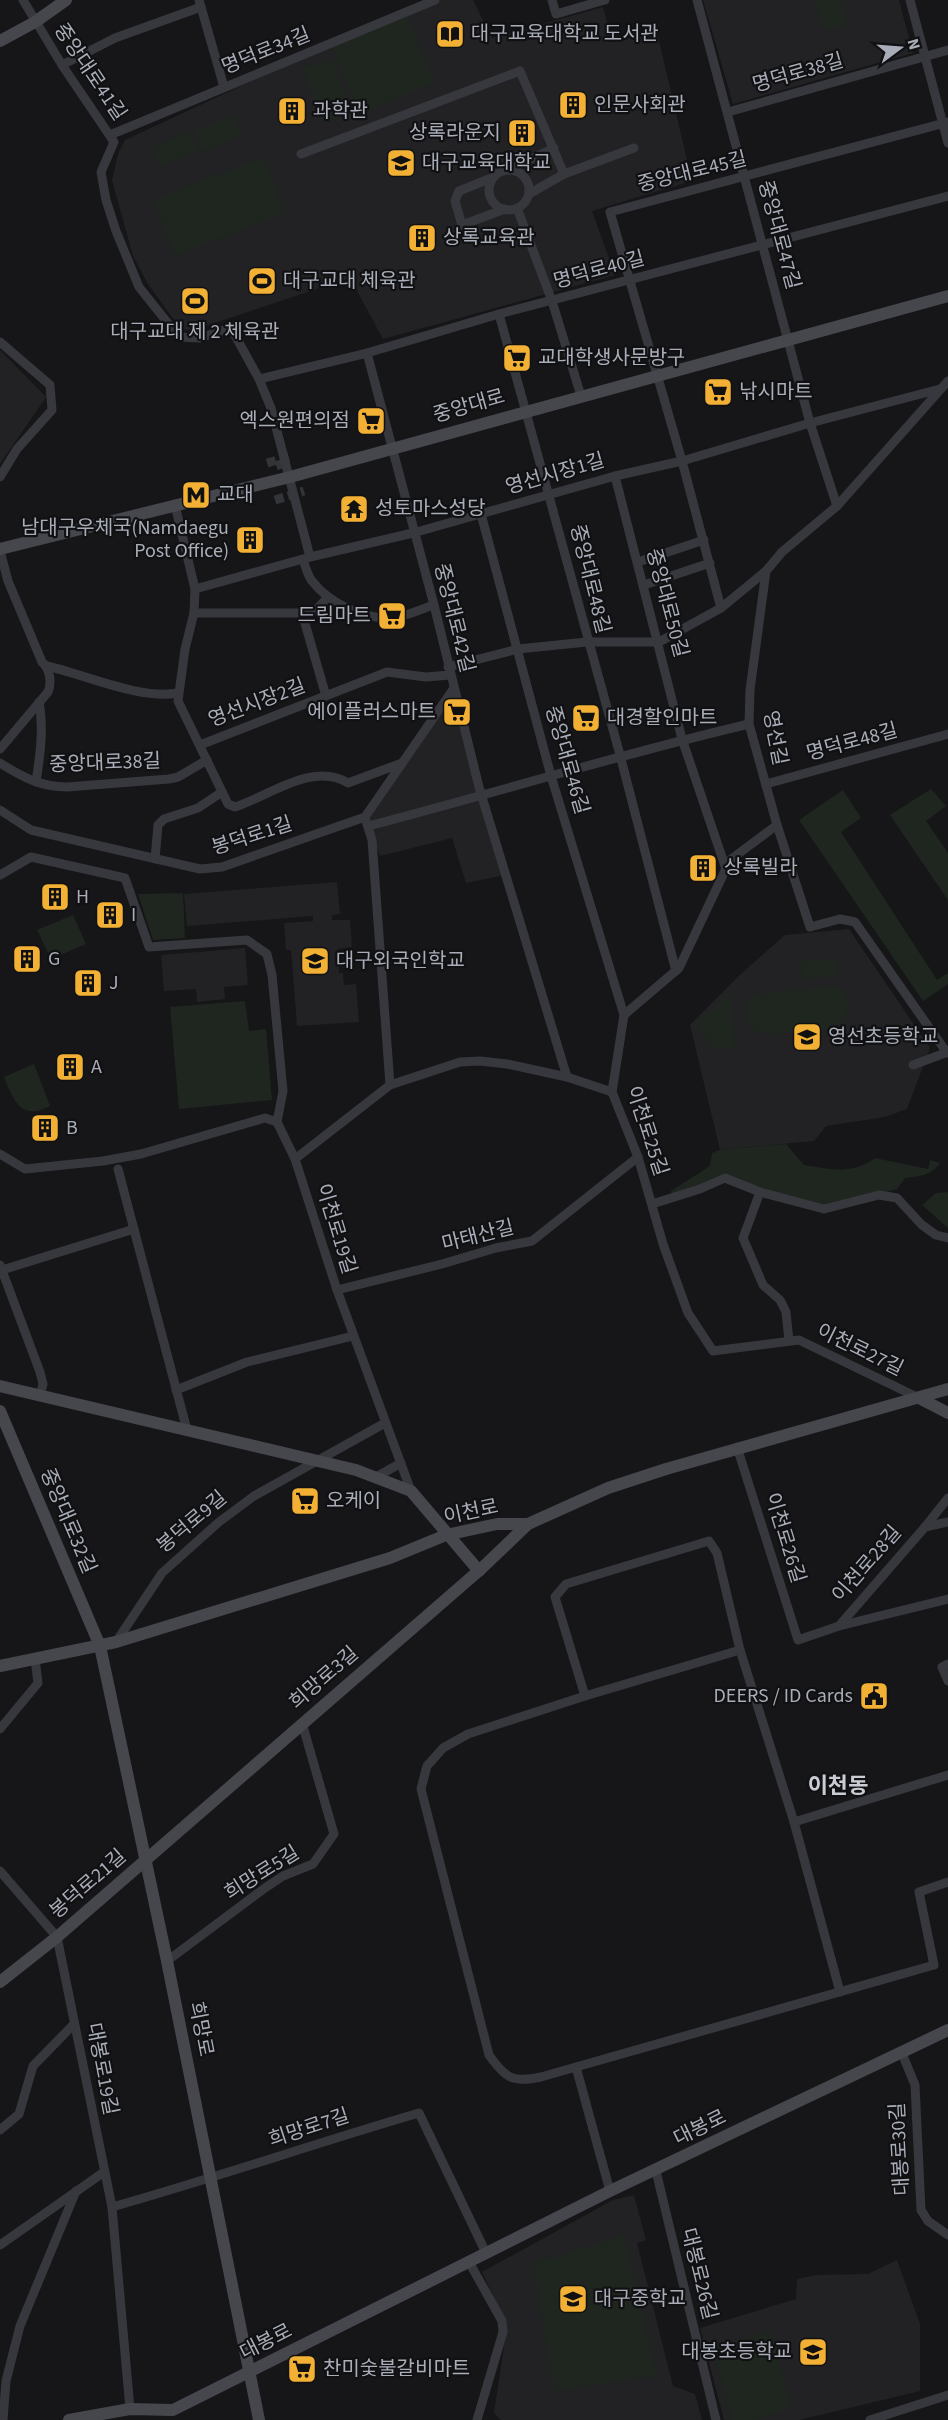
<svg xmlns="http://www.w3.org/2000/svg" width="948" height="2420" font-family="'Source Sans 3','Noto Sans KR',sans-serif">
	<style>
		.built { fill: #222225 }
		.green { fill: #1e261f }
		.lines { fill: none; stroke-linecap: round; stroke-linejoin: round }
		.street-tunnel { stroke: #333438; stroke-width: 9; stroke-dasharray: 9 4.5; stroke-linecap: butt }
		.street { stroke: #37383d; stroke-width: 9 }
		.secondary { stroke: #45474d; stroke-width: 12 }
		.labels { text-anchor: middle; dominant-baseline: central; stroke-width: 4.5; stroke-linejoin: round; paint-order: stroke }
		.poi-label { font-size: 20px; fill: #a8adb8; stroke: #111113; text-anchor: start }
		.street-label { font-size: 20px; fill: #a8adb8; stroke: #111113 }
		.quarter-label { font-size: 22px; font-weight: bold; fill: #c9ccd4; stroke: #111113 }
	</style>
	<rect width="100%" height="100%" fill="#161618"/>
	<g class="built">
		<polygon points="434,0 473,0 492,38 603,7 613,42 657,32 692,181 592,211 615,275 383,339 350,278 196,329 185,330 171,316 148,284 133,256 112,180 118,154 125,140 331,44"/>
		<polygon points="703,0 899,0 913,53 733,104"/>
		<polygon points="0,350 46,397 0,464"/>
		<polygon points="454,688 505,875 466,883 452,838 380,856 365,817"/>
		<polygon points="337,882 340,914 332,915 332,920 350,920 352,947 337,949 339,973 343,973 344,985 356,984 359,1022 297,1026 291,950 286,950 284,923 313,921 313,916 187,926 184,894"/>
		<polygon points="849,929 930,1048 907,1109 885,1117 826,1126 814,1141 720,1150 690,1025 742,973 785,935"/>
		<polygon points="245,948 248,985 224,987 225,999 197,1002 196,989 164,991 161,955"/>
		<polygon points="634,2195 646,2240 637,2243 673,2386 695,2394 702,2420 501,2420 494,2413 507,2326 482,2272 613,2200"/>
		<polygon points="897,2260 920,2324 920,2391 799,2420 724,2420 700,2328 796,2299 797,2279 816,2275 868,2274"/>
	</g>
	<g class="green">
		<polygon points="815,0 841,0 847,25 823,31"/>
		<polygon points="406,12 434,83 360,115 331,44"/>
		<polygon points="332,58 353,113 324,124 303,68"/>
		<polygon points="232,115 241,135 202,151 194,131"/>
		<polygon points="190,131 198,151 160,167 151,147"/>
		<polygon points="264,157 285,213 175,256 153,199"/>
		<polygon points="931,789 946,806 926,821 948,853 948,900 890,815"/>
		<polygon points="843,790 861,818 841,832 937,980 948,973 948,984 923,1001 799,820"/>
		<polygon points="183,893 185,938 153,940 138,894"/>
		<polygon points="73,915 86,944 51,959 37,930"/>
		<polygon points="835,959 836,976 802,979 801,961"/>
		<path d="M 830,986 C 839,988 847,993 849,1003 C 850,1012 840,1026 831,1028 C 813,1033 781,1033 761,1034 C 744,1027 740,1005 756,994 Z"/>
		<polygon points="731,994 735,1048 720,1049 718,1053 695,1022"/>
		<polygon points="245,1001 249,1031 266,1029 272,1100 179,1109 170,1007"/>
		<path d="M 34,1064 L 50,1106 C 21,1121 14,1101 4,1077 Z"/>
		<path d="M 786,1144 L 804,1165 C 830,1169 852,1175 875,1158 L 928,1169 L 930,1160 L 940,1163 C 931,1176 920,1176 905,1178 L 897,1189 L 824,1209 L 725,1178 L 672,1198 L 671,1191 L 710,1166 L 712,1153 L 720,1150 Z"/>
		<polygon points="948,1192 948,1228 922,1205 936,1193"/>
		<polygon points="624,2235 657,2376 554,2390 533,2263"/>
		<polygon points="771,2331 792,2408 751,2420 731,2420 713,2347"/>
	</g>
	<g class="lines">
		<g class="street-tunnel">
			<polyline points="279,460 286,480"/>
			<polyline points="267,463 291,456"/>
			<polyline points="275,500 304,491"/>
		</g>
		<g class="street">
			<polyline points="23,0 62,65 114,142 101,172 106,200 116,231 139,287 179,337 199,338 231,328 259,379 271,408 310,557"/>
			<polyline points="199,0 224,87"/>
			<polyline points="552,0 556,14 605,0"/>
			<polyline points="697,0 810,423 837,506"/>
			<polyline points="910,0 948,143"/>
			<polyline points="62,65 115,38 201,7"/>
			<polyline points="728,112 948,50"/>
			<polyline points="110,135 435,0"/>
			<polyline points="301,154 520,71 564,174"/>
			<polyline points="508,170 554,148"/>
			<circle cx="509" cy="190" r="20"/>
			<polyline points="494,177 459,191 455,201 462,225 505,209"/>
			<polyline points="529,194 564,174 634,148"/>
			<polyline points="517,208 552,301 581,396"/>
			<polyline points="499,314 620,755 676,971"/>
			<polyline points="0,342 50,385 52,410 17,449 0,477"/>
			<polyline points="367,353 434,605 479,787 567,1077"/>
			<polyline points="259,379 367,353 499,314 948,196"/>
			<polyline points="615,476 682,739 726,869"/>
			<path d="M 175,505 L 195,589 L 194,613 L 185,649 L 178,701 L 228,804 L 235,807 C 269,796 313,761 348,783 L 402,763"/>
			<polyline points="481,514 551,776 624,1015"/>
			<path d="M 0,551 L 8,581 L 42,662 C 50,669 52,682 48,692 L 0,749"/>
			<path d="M 303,560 C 306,567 307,575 312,581 C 329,603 361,618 389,618 C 404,618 420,609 434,605"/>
			<polyline points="638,562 704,540"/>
			<polyline points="644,585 710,563"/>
			<polyline points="195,589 310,557 413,533 615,476 682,461 810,423 940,389"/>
			<polyline points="721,608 682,461 610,212 948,122"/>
			<polyline points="194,613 302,613"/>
			<path d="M 47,666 C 86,675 141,700 178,693"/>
			<polyline points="448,667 518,649 587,642 659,642 721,608 766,571"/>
			<polyline points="326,696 302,613 314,612 328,597"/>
			<polyline points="200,745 387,672 426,677 450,675"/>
			<path d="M 0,763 C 22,777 41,787 67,787 L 169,779 L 178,777 L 207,760"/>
			<path d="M 36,782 C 40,756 44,728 39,702"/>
			<polyline points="766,784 948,734"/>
			<polyline points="0,810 31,830 200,869 222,867 365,817 454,688"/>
			<polyline points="366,821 372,840 390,1085"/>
			<polyline points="777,825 730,860 679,968 624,1015 612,1092 638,1157 663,1244 688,1313 713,1351 799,1340 919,1398"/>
			<path d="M 368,826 C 495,793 621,754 749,724"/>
			<polyline points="155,859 158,825 164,819 198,808 222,792"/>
			<polyline points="0,875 31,857 125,878 149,947 247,940 267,954 272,975 283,1091 277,1122"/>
			<polyline points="947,1053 855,922 840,919 810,927 777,825 749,724 750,690 766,571 782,552 837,506 948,381"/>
			<polyline points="913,1065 948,1052"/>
			<polyline points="0,1154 25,1169 103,1161 141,1154 265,1118 277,1122 295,1159 337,1290 411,1491"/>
			<polyline points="295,1159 390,1085 460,1062 480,1061 507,1064 567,1077 612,1092"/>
			<polyline points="118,1169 187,1430"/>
			<polyline points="760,1192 743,1238 763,1285 780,1300 786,1312 789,1341"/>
			<polyline points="652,1204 700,1189 725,1178 760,1192 824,1209 879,1195 897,1198 922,1225 936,1235 948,1238"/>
			<polyline points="0,1265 40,1372 43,1384 40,1396"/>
			<polyline points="2,1270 134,1229"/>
			<polyline points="337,1290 442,1264 496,1248 532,1241 638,1157"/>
			<polyline points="176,1390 247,1362 353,1336"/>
			<polyline points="737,1447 798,1640 839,1626 925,1527 948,1498"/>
			<polyline points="376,1477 401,1463"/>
			<polyline points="925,1527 948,1522"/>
			<polyline points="839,1626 948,1599"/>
			<polyline points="116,1642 162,1573 219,1522 254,1496 385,1423"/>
			<path d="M 740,1650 L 585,1696 L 468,1734 L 443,1748 L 427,1766 L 421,1789 L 489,2055 C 506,2079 513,2083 541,2077 L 934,1965 L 919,1892 L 948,1882"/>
			<polyline points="948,1664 942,1667 948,1681"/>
			<polyline points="585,1696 555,1597 566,1584 709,1541 717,1553 740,1650 794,1822 840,1992"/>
			<polyline points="0,1729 38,1683 35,1659"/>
			<polyline points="794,1822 948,1775"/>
			<polyline points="0,1871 57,1937 112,2207 130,2409"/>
			<polyline points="167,1961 265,1888 283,1876 313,1864 334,1834 302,1723"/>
			<polyline points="901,2051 915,2085 921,2210 928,2221 948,2235"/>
			<polyline points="576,2067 610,2191"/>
			<polyline points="0,2130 19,2114 33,2066 74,2024"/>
			<polyline points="656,2171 716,2420"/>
			<path d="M 112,2207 C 215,2178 316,2143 419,2113 L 486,2253"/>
			<polyline points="0,2245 104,2172"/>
			<polyline points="469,2262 502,2321 503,2332 477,2420"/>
			<polyline points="3,2420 6,2381 20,2326 76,2191"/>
			<polyline points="870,2420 948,2395"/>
		</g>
		<g class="secondary">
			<polyline points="0,41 35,22 66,0"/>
			<polyline points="0,549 290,477 948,296"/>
			<polyline points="0,1386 356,1470 411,1491 479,1571"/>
			<polyline points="919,1398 948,1413"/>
			<polyline points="0,1411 100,1646 167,1961 259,2420"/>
			<polyline points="0,1666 116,1642 390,1558 446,1535 497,1524 528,1524 608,1488 666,1469 948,1389"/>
			<polyline points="0,1982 57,1937 482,1568 528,1524"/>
			<polyline points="69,2420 130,2409 173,2410 610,2191 948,2030"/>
		</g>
	</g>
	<defs>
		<g id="library-square" transform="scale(1.5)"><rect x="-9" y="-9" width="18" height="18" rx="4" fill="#f2b134" stroke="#111113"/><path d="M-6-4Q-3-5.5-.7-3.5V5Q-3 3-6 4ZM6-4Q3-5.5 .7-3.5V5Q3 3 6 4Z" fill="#111"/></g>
		<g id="building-square" transform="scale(1.5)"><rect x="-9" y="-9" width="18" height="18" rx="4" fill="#f2b134" stroke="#111113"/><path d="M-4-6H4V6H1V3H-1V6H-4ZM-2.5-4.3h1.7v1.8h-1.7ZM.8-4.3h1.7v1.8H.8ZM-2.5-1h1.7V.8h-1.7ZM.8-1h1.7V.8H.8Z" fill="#111"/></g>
		<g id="university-square" transform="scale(1.5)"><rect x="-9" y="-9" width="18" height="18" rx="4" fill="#f2b134" stroke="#111113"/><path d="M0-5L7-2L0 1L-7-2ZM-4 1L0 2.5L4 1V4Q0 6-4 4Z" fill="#111"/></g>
		<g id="stadium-square" transform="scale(1.5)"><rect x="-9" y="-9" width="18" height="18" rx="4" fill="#f2b134" stroke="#111113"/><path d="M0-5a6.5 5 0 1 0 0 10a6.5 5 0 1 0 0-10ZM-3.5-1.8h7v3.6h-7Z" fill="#111"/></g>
		<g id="supermarket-square" transform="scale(1.5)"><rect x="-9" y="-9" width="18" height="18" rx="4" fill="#f2b134" stroke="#111113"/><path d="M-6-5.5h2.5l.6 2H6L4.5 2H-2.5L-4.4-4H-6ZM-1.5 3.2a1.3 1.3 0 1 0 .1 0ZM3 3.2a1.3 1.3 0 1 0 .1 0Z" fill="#111"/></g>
		<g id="metro-square" transform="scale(1.5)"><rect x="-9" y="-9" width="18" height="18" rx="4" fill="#f2b134" stroke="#111113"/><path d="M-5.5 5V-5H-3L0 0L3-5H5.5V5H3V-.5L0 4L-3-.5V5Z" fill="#111"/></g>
		<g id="temple-square" transform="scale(1.5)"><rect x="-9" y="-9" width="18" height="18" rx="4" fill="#f2b134" stroke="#111113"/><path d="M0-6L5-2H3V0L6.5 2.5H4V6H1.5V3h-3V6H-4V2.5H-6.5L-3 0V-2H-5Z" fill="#111"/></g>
		<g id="school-square" transform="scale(1.5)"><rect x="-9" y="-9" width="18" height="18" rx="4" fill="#f2b134" stroke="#111113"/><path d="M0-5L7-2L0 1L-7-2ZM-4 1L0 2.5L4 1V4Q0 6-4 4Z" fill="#111"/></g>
		<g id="civic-square" transform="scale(1.5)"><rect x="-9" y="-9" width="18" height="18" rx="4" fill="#f2b134" stroke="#111113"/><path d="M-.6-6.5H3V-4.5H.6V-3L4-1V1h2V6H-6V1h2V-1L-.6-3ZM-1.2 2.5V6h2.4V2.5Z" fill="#111"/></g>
	</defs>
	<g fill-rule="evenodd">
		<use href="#library-square" x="450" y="34"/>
		<use href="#building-square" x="573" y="105"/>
		<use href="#building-square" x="292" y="111"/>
		<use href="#building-square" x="522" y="133"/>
		<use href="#university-square" x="401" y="163"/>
		<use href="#building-square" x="422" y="238"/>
		<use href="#stadium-square" x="262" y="281"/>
		<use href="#stadium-square" x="195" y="301"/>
		<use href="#supermarket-square" x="517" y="358"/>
		<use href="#supermarket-square" x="718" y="392"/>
		<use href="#supermarket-square" x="371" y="421"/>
		<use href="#metro-square" x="196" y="495"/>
		<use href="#temple-square" x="354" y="509"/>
		<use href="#building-square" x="250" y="540"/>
		<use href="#supermarket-square" x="392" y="616"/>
		<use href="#supermarket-square" x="457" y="712"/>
		<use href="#supermarket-square" x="586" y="718"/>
		<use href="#building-square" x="703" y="868"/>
		<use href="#building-square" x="55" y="897"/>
		<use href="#building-square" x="110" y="915"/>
		<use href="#building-square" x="27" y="959"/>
		<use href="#school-square" x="315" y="961"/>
		<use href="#building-square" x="88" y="983"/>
		<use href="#school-square" x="807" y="1037"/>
		<use href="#building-square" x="70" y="1067"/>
		<use href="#building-square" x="45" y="1128"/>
		<use href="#supermarket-square" x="305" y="1501"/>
		<use href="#civic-square" x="874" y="1696"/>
		<use href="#school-square" x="573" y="2299"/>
		<use href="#school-square" x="813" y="2352"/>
		<use href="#supermarket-square" x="302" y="2369"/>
	</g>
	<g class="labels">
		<g class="poi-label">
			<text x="471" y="34">대구교육대학교 도서관</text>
			<text x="594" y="105">인문사회관</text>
			<text x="313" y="111">과학관</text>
			<text x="501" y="133" text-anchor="end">상록라운지</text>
			<text x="422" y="163">대구교육대학교</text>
			<text x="443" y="238">상록교육관</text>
			<text x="283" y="281">대구교대 체육관</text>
			<text x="195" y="332" text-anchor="middle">대구교대 제 2 체육관</text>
			<text x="538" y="358">교대학생사문방구</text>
			<text x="739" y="392">낚시마트</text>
			<text x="350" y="421" text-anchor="end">엑스원편의점</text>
			<text x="217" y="495">교대</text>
			<text x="375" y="509">성토마스성당</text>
			<text x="229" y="528" text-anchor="end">남대구우체국(Namdaegu<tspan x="229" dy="23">Post Office)</tspan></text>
			<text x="371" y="616" text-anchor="end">드림마트</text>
			<text x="436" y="712" text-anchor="end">에이플러스마트</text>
			<text x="607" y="718">대경할인마트</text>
			<text x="724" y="868">상록빌라</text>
			<text x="76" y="897">H</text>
			<text x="131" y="915">I</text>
			<text x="48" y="959">G</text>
			<text x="336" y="961">대구외국인학교</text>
			<text x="109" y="983">J</text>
			<text x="828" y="1037">영선초등학교</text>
			<text x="91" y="1067">A</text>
			<text x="66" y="1128">B</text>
			<text x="326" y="1501">오케이</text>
			<text x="853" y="1696" text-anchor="end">DEERS / ID Cards</text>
			<text x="594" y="2299">대구중학교</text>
			<text x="792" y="2352" text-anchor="end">대봉초등학교</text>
			<text x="323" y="2369">찬미숯불갈비마트</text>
		</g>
		<g class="street-label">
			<text transform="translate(266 51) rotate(-22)">명덕로34길</text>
			<text transform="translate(90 72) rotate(56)">중앙대로41길</text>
			<text transform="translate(798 73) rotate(-16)">명덕로38길</text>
			<text transform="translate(692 172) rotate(-14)">중앙대로45길</text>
			<text transform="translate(779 235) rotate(75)">중앙대로47길</text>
			<text transform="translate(599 270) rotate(-15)">명덕로40길</text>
			<text transform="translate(469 406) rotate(-16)">중앙대로</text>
			<text transform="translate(555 474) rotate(-16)">영선시장1길</text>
			<text transform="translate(590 579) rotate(76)">중앙대로48길</text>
			<text transform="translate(667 603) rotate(75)">중앙대로50길</text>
			<text transform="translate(454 618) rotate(76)">중앙대로42길</text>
			<text transform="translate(257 703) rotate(-21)">영선시장2길</text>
			<text transform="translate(775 738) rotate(79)">영선길</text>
			<text transform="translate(852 742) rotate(-15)">명덕로48길</text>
			<text transform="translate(567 760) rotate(74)">중앙대로46길</text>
			<text transform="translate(105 763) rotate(-2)">중앙대로38길</text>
			<text transform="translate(252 836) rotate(-18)">봉덕로1길</text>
			<text transform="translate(647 1131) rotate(72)">이천로25길</text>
			<text transform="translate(336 1229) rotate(73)">이천로19길</text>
			<text transform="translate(478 1236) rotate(-14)">마태산길</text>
			<text transform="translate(860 1350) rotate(26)">이천로27길</text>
			<text transform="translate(471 1512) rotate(-12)">이천로</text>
			<text transform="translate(68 1521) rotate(67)">중앙대로32길</text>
			<text transform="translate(192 1522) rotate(-40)">봉덕로9길</text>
			<text transform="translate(785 1538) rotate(73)">이천로26길</text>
			<text transform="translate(867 1564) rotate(-49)">이천로28길</text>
			<text transform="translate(324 1678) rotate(-41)">희망로3길</text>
			<text transform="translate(262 1873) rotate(-32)">희망로5길</text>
			<text transform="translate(88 1884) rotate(-41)">봉덕로21길</text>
			<text transform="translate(201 2029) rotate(79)">희망로</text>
			<text transform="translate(102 2069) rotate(79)">대봉로19길</text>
			<text transform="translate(309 2128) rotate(-18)">희망로7길</text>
			<text transform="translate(700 2128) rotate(-26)">대봉로</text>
			<text transform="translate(900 2149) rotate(-93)">대봉로30길</text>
			<text transform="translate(699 2274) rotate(76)">대봉로26길</text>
			<text transform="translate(266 2342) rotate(-27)">대봉로</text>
		</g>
		<g class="quarter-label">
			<text x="838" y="1786">이천동</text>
		</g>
	</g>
	<g transform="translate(900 48) rotate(74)" stroke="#111113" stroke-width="4.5" paint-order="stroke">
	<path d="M0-4.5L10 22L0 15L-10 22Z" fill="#a8adb8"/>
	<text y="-9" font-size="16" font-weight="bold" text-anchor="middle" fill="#a8adb8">N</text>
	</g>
</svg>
